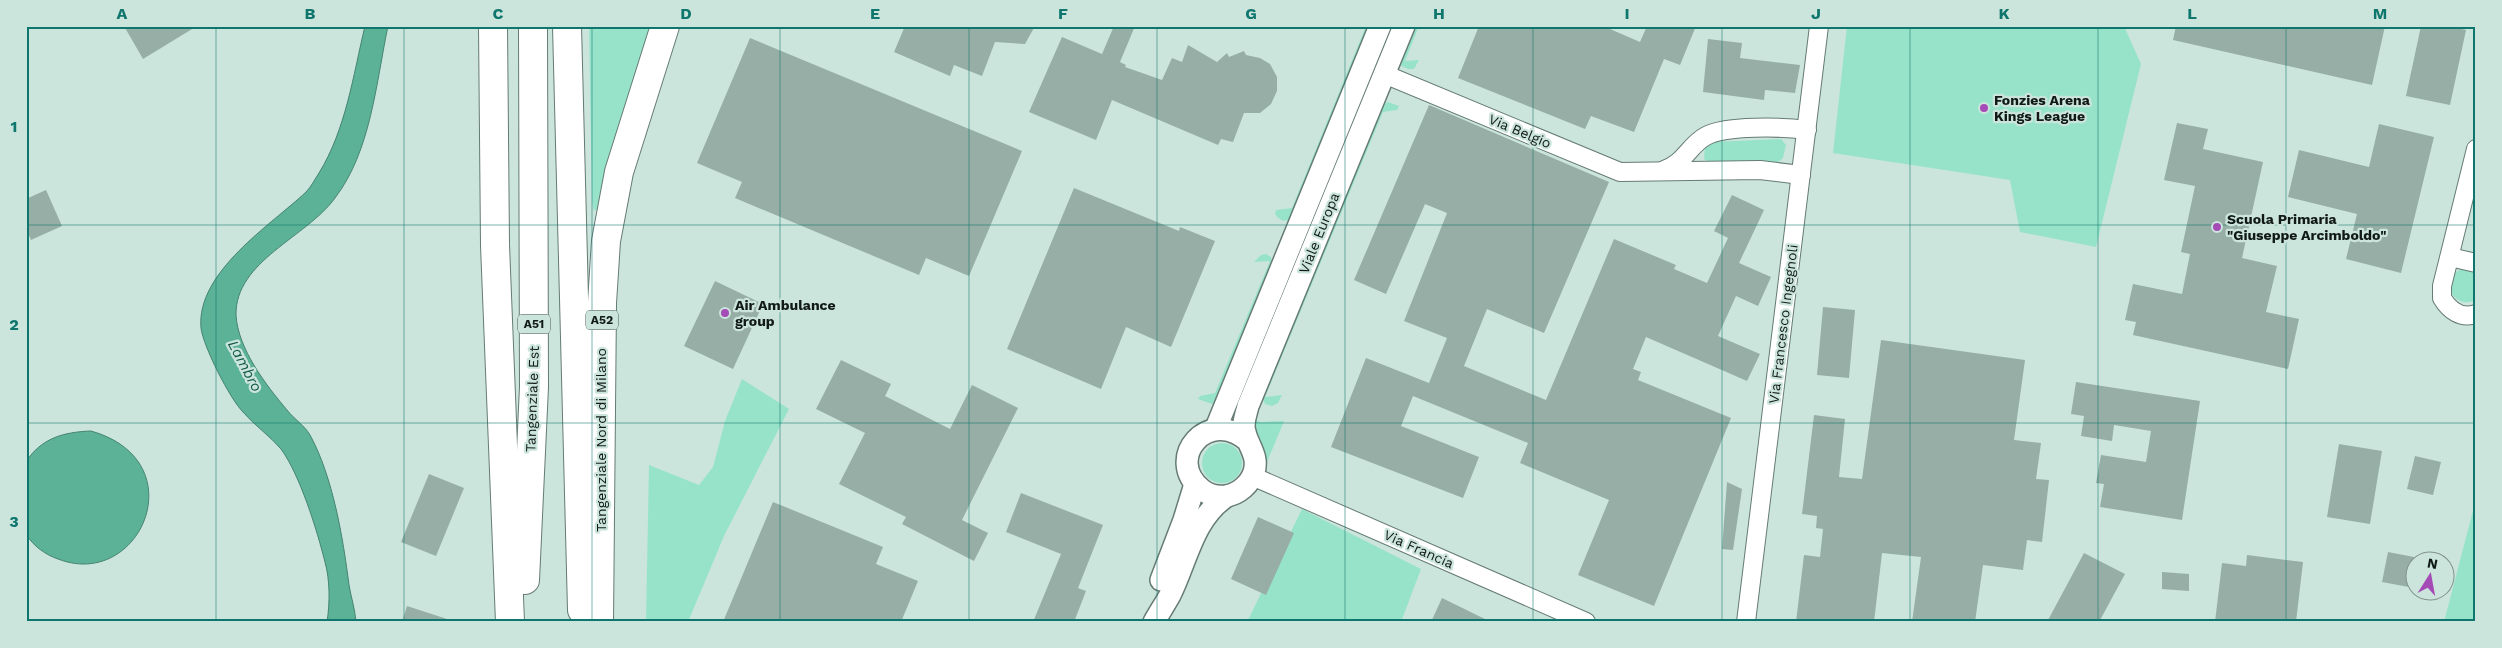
<svg xmlns="http://www.w3.org/2000/svg" width="2502" height="648" font-family="'Work Sans',sans-serif">
	<style>
		.green { fill: #97e3c9 }
		.water { fill: #5bb296; stroke: #448470 }
		.building { fill: #96aea5 }
		.lines { fill: none; stroke-linecap: round; stroke-linejoin: round }
		.minor-casing { stroke: #657b73; stroke-width: 20 }
		.tertiary-casing { stroke: #657b73; stroke-width: 24 }
		.motorway-casing { stroke: #657b73; stroke-width: 30 }
		.minor { stroke: #fff; stroke-width: 18 }
		.tertiary { stroke: #fff; stroke-width: 21 }
		.motorway { stroke: #fff; stroke-width: 28 }
		.grid { fill: none; stroke: #0f766e; stroke-width: 1; stroke-opacity: 0.55 }
		.poi-dot { fill: #a44bb6; stroke: #cce5dc; stroke-width: 2 }
		.labels { text-anchor: middle; dominant-baseline: central; stroke-width: 4.5; stroke-linejoin: round; paint-order: stroke }
		.shield { fill: #cce5dc; stroke: #485651; stroke-width: 1 }
		.shield-label { font-size: 12px; font-weight: bold; fill: #101916 }
		.poi-label { font-size: 14px; font-weight: bold; fill: #101916; stroke: #cce5dc; text-anchor: start }
		.street-label { font-size: 14px; fill: #101916; stroke: #cce5dc }
		.water-label { font-size: 15px; font-style: italic; fill: #125946; stroke: #cce5dc }
		.neatline { fill: none; stroke: #0f766e; stroke-width: 2 }
		.grid-label { font-size: 16px; text-anchor: middle; font-weight: bold; fill: #0f766e }
	</style>
	<rect width="100%" height="100%" fill="#cce5dc"/>
	<g class="green">
		<polygon points="589,26 653,26 629,96 597,209 594,211 592,202"/>
		<path d="M 1366,26 L 1371,26 L 1292,219 C 1284,222 1280,221 1275,214 L 1276,210 L 1292,208 Z"/>
		<polygon points="1413,26 1419,26 1405,61 1419,60 1414,69 1408,69 1401,66 1399,59"/>
		<polygon points="1847,26 2124,26 2141,64 2096,247 2020,232 2010,180 1833,153"/>
		<polygon points="1388,102 1399,106 1397,110 1383,112 1265,397 1282,395 1278,403 1272,406 1265,404 1262,397 1381,105"/>
		<polygon points="1781,139 1786,145 1783,158 1777,163 1713,165 1704,159 1705,147 1712,142"/>
		<polygon points="1266,254 1271,257 1272,262 1215,405 1198,399 1200,396 1215,393 1270,261 1254,262 1261,255"/>
		<path d="M 2463,268 L 2476,270 L 2476,300 C 2464,305 2455,301 2450,290 L 2453,274 Z"/>
		<polygon points="742,379 789,409 724,536 688,622 646,622 649,465 699,485 713,467 725,421"/>
		<polygon points="1252,418 1260,422 1284,421 1265,467"/>
		<circle cx="1222" cy="463" r="20"/>
		<polygon points="2476,499 2476,622 2444,622"/>
		<polygon points="1302,509 1421,569 1401,622 1247,622"/>
	</g>
	<g class="water">
		<path d="M 365,26 L 388,26 C 376,83 371,151 335,198 C 307,237 235,261 236,315 C 238,349 266,385 287,410 C 294,419 305,426 310,435 C 333,477 343,538 349,585 C 351,597 355,609 356,622 L 327,622 C 330,603 330,580 325,562 C 317,530 300,475 281,449 C 270,436 254,425 243,412 C 230,399 203,346 201,328 C 196,272 271,225 306,192 C 311,187 315,179 319,173 C 346,129 353,76 365,26 Z"/>
		<path d="M 91,431 C 197,461 140,591 58,559 C 46,555 33,546 26,534 L 26,462 C 41,438 64,432 91,431 Z"/>
	</g>
	<g class="building">
		<polygon points="124,26 197,26 143,59"/>
		<polygon points="905,26 1035,26 1025,44 995,42 982,76 954,65 950,76 894,52"/>
		<polygon points="1114,26 1135,26 1120,62 1126,65 1125,67 1162,80 1172,58 1182,62 1188,45 1217,62 1227,53 1229,57 1244,51 1246,55 1260,58 1270,64 1277,77 1277,91 1271,104 1260,113 1244,113 1233,142 1221,139 1218,145 1112,100 1096,140 1029,112 1062,37 1102,54"/>
		<polygon points="1479,26 1603,26 1640,42 1647,26 1696,26 1680,65 1664,59 1634,132 1591,116 1585,129 1458,78"/>
		<polygon points="2176,26 2385,26 2372,85 2173,40"/>
		<polygon points="2421,26 2450,26 2466,30 2450,105 2406,96"/>
		<polygon points="750,38 1022,151 969,276 926,258 919,275 735,198 742,182 697,163"/>
		<polygon points="1708,39 1742,43 1740,58 1800,65 1795,93 1765,90 1764,100 1703,92"/>
		<polygon points="1429,105 1609,182 1544,333 1487,309 1464,366 1546,400 1614,239 1676,265 1674,269 1707,283 1728,238 1714,231 1732,195 1764,210 1739,263 1771,277 1758,306 1736,296 1718,336 1760,354 1747,381 1646,337 1633,369 1641,372 1638,380 1731,418 1654,606 1578,575 1609,500 1520,463 1528,443 1413,396 1401,426 1479,457 1463,498 1331,447 1366,358 1429,383 1447,338 1404,321 1447,213 1425,204 1386,294 1354,280"/>
		<polygon points="2177,123 2208,129 2203,149 2263,162 2242,258 2277,266 2266,312 2299,319 2288,369 2133,335 2136,322 2125,320 2133,284 2182,294 2190,254 2181,252 2195,186 2164,180"/>
		<polygon points="2379,124 2434,137 2401,273 2346,259 2357,214 2288,197 2299,150 2369,167"/>
		<polygon points="1074,188 1179,231 1180,227 1215,241 1171,347 1126,327 1101,389 1007,349"/>
		<polygon points="46,190 62,226 31,240 26,228 26,199"/>
		<polygon points="715,281 763,304 733,369 684,346"/>
		<polygon points="1823,307 1855,310 1849,378 1817,375"/>
		<polygon points="1881,340 2025,360 2014,440 2041,443 2036,479 2049,480 2042,542 2027,540 2023,570 1983,565 1975,622 1912,622 1921,557 1882,553 1874,622 1796,622 1804,555 1820,557 1823,529 1816,528 1817,516 1802,514 1814,415 1845,419 1839,477 1862,479"/>
		<polygon points="841,360 891,384 885,396 950,429 972,385 1018,408 962,520 988,533 974,561 902,524 906,517 839,484 865,433 816,409"/>
		<polygon points="2076,382 2200,401 2182,520 2100,507 2104,484 2096,483 2101,455 2146,462 2151,431 2114,425 2112,441 2081,436 2084,416 2071,414"/>
		<polygon points="2339,444 2382,451 2370,524 2327,517"/>
		<polygon points="2415,456 2441,462 2433,495 2407,489"/>
		<polygon points="429,474 464,488 436,556 401,542"/>
		<polygon points="1727,482 1742,489 1733,550 1722,549"/>
		<polygon points="1021,493 1103,525 1078,588 1086,591 1074,622 1033,622 1061,554 1006,532"/>
		<polygon points="773,502 883,547 876,564 918,581 901,622 723,622"/>
		<polygon points="1258,517 1294,533 1266,595 1231,579"/>
		<polygon points="2388,552 2414,557 2414,588 2382,582"/>
		<polygon points="2084,553 2125,574 2099,622 2047,622"/>
		<polygon points="2247,555 2303,562 2296,622 2215,622 2222,563 2246,566"/>
		<polygon points="2162,572 2189,574 2189,591 2162,589"/>
		<polygon points="1442,598 1491,622 1431,622"/>
		<polygon points="407,606 447,619 447,622 402,622"/>
	</g>
	<g class="lines">
		<g class="minor-casing">
			<g id="minor">
				<polyline points="1384,74 1620,172 1760,170 1801,175"/>
				<path d="M 2476,149 L 2442,286 L 2442,298 C 2449,310 2461,319 2476,314"/>
				<path d="M 1664,170 C 1685,163 1689,145 1706,136 C 1726,125 1783,127 1807,130"/>
				<polyline points="2450,257 2476,263"/>
				<polyline points="1252,476 1586,622"/>
				<polyline points="1746,622 1819,26"/>
			</g>
		</g>
		<g class="tertiary-casing">
			<g id="tertiary">
				<polyline points="1216,428 1380,26"/>
				<path d="M 1248,441 C 1208,406 1164,459 1201,489 C 1208,495 1217,497 1226,496 C 1239,494 1250,484 1254,472 C 1259,456 1248,446 1245,432 C 1242,423 1246,415 1248,406 L 1404,26"/>
				<polyline points="1161,580 1184,520 1195,484"/>
				<path d="M 1154,622 C 1159,613 1165,604 1170,595 C 1187,561 1193,518 1227,496"/>
			</g>
		</g>
		<g class="motorway-casing">
			<g id="motorway">
				<polyline points="493,26 495,245 510,622"/>
				<polyline points="567,26 582,610"/>
				<polyline points="525,580 534,387 533,26"/>
				<polyline points="599,622 602,303 606,241 619,172 665,26"/>
			</g>
		</g>
		<use href="#minor" class="minor"/>
		<use href="#tertiary" class="tertiary"/>
		<use href="#motorway" class="motorway"/>
	</g>
	<path class="grid" d="M 216,26 L 216,622M 404,26 L 404,622M 592,26 L 592,622M 780,26 L 780,622M 969,26 L 969,622M 1157,26 L 1157,622M 1345,26 L 1345,622M 1533,26 L 1533,622M 1722,26 L 1722,622M 1910,26 L 1910,622M 2098,26 L 2098,622M 2286,26 L 2286,622M 26,225 L 2476,225M 26,423 L 2476,423"/>
	<g class="poi-dot">
		<circle cx="1984" cy="108" r="5"/>
		<circle cx="2217" cy="227" r="5"/>
		<circle cx="725" cy="313" r="5"/>
	</g>
	<g class="labels">
		<g class="shield">
			<rect x="586" y="310.5" width="32" height="19" rx="4"/>
			<rect x="518" y="314.5" width="32" height="19" rx="4"/>
		</g>
		<g class="shield-label">
			<text x="602" y="320">A52</text>
			<text x="534" y="324">A51</text>
		</g>
		<g class="poi-label">
			<text x="1994" y="100">Fonzies Arena<tspan x="1994" dy="16">Kings League</tspan></text>
			<text x="2227" y="219">Scuola Primaria<tspan x="2227" dy="16">"Giuseppe Arcimboldo"</tspan></text>
			<text x="735" y="305">Air Ambulance<tspan x="735" dy="16">group</tspan></text>
		</g>
		<g class="street-label">
			<text transform="translate(1520 131) rotate(23)">Via Belgio</text>
			<text transform="translate(1319 233) rotate(-68)">Viale Europa</text>
			<text transform="translate(1783 324) rotate(-83)">Via Francesco Ingegnoli</text>
			<text transform="translate(532 399) rotate(-88)">Tangenziale Est</text>
			<text transform="translate(601 440) rotate(-90)">Tangenziale Nord di Milano</text>
			<text transform="translate(1419 549) rotate(24)">Via Francia</text>
		</g>
		<g class="water-label">
			<text transform="translate(245 366) rotate(62)">Lambro</text>
		</g>
	</g>
	<rect width="2502" height="648" fill="none" stroke="#cce5dc" stroke-width="55"/>
	<g transform="translate(2430 576) rotate(11)"><circle r="24" fill="#cce5dc" stroke="#81938d"/>
	<path d="M0-4L9 19L0 12L-9 19Z" fill="#a44bb6"/>
	<text y="-8" font-size="14" font-weight="bold" text-anchor="middle" fill="#101916">N</text>
	</g>
	<rect x="28" y="28" width="2446" height="592" class="neatline"/>
	<g class="grid-label">
		<text x="122" y="19">A</text>
		<text x="310" y="19">B</text>
		<text x="498" y="19">C</text>
		<text x="686" y="19">D</text>
		<text x="875" y="19">E</text>
		<text x="1063" y="19">F</text>
		<text x="1251" y="19">G</text>
		<text x="1439" y="19">H</text>
		<text x="1627" y="19">I</text>
		<text x="1816" y="19">J</text>
		<text x="2004" y="19">K</text>
		<text x="2192" y="19">L</text>
		<text x="2380" y="19">M</text>
		<text x="14" y="132">1</text>
		<text x="14" y="330">2</text>
		<text x="14" y="527">3</text>
	</g>
</svg>
